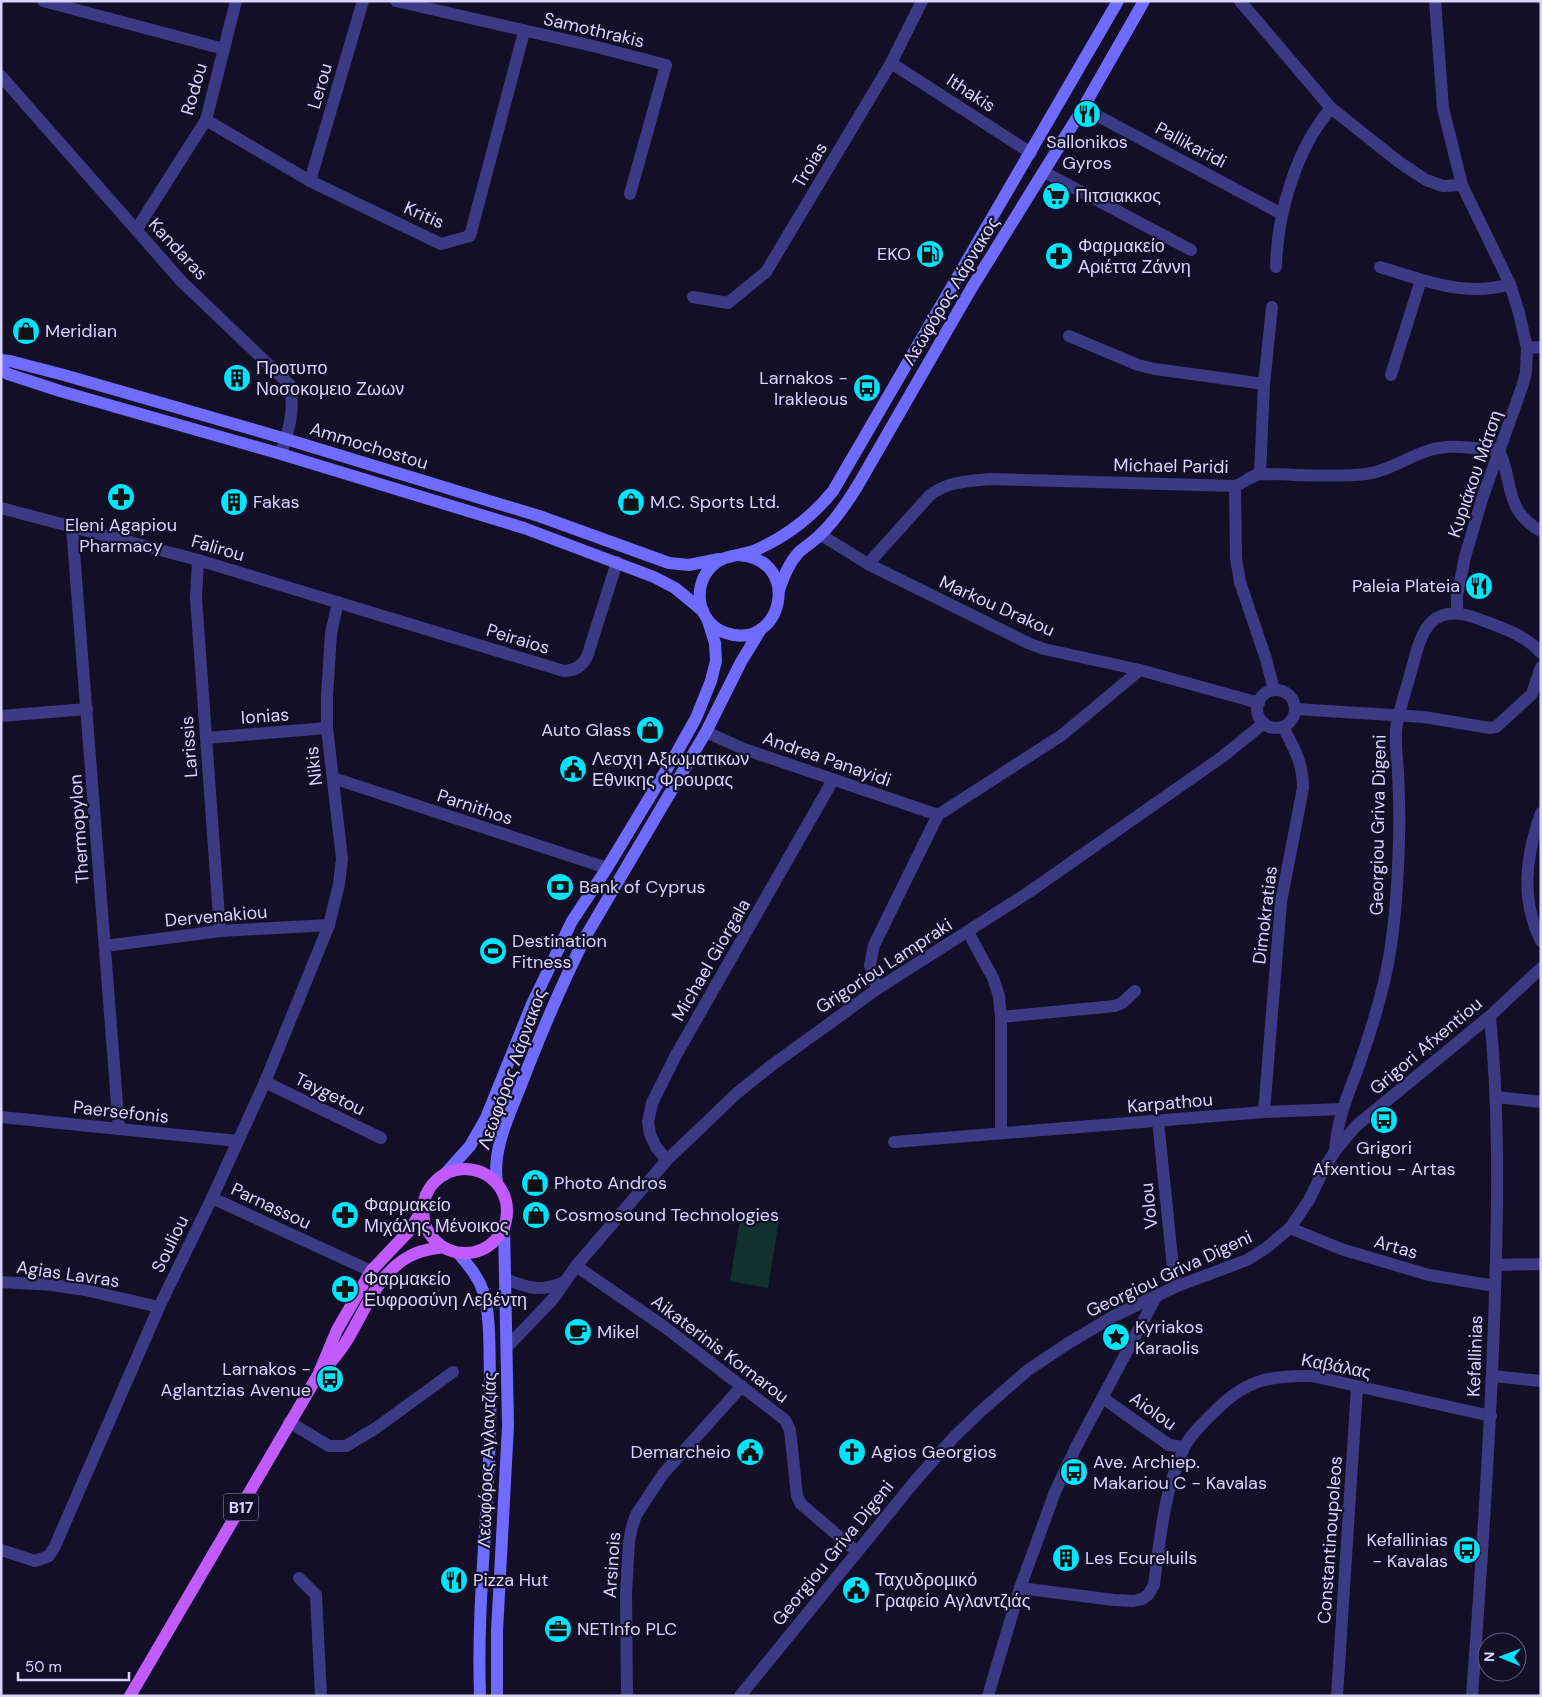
<svg xmlns="http://www.w3.org/2000/svg" width="1542" height="1697" font-family="'DM Sans',sans-serif">
	<style>
		.green { fill: #12302f }
		.lines { fill: none; stroke-linecap: round; stroke-linejoin: round }
		.minor { stroke: #3d3a85; stroke-width: 12 }
		.tertiary { stroke: #3d3a85; stroke-width: 12 }
		.secondary { stroke: #6f6bff; stroke-width: 12 }
		.primary { stroke: #c25bff; stroke-width: 12 }
		.labels { text-anchor: middle; dominant-baseline: central; stroke-width: 4.5; stroke-linejoin: round; paint-order: stroke }
		.shield { fill: #130f26; stroke: #9e99be; stroke-width: 1 }
		.shield-label { font-size: 16px; font-weight: bold; fill: #d9d4ff }
		.street-label { font-size: 18px; fill: #d9d4ff; stroke: #130f26 }
		.poi-label { font-size: 18px; fill: #d9d4ff; stroke: #130f26; text-anchor: start }
	</style>
	<rect width="100%" height="100%" fill="#130f26"/>
	<g class="green">
		<polygon points="741,1213 779,1219 768,1288 730,1281"/>
		<path d="M 1124,1323 L 1127,1327 C 1126,1337 1121,1345 1115,1353 L 1102,1339 L 1101,1333 Z"/>
	</g>
	<g class="lines">
		<g class="minor">
			<polyline points="43,1 224,49"/>
			<polyline points="396,1 593,46 666,65 630,194"/>
			<polyline points="891,63 1031,153"/>
			<path d="M 1,76 L 182,282 L 290,385 C 295,412 289,428 281,454"/>
			<polyline points="1083,108 1282,214"/>
			<polyline points="206,120 310,181 441,244 470,236 524,32"/>
			<polyline points="1044,172 1191,250"/>
			<polyline points="310,181 363,1"/>
			<polyline points="136,230 206,120 236,1"/>
			<path d="M 1276,267 C 1277,214 1296,149 1331,108"/>
			<path d="M 1380,267 C 1422,280 1466,298 1510,284"/>
			<polyline points="693,297 728,303 766,272 891,63 922,1"/>
			<polyline points="1069,336 1138,365 1155,369 1264,384"/>
			<polyline points="1391,375 1421,280"/>
			<path d="M 1499,450 C 1514,482 1503,510 1541,531"/>
			<polyline points="1260,474 1264,384 1272,307"/>
			<polyline points="1235,486 1236,558 1240,582 1266,659 1274,690"/>
			<path d="M 1,508 L 198,560 L 564,671 C 575,671 582,666 587,657 L 617,562"/>
			<polyline points="72,527 119,1129"/>
			<polyline points="821,535 868,564 1028,643 1044,649 1140,670 1259,703"/>
			<polyline points="198,560 196,598 220,931"/>
			<path d="M 868,564 L 930,495 C 949,481 969,481 990,479 L 1235,486 C 1244,483 1250,476 1260,474 C 1295,474 1331,478 1366,474 C 1389,471 1409,456 1430,450 C 1451,443 1477,449 1499,450"/>
			<polyline points="1457,612 1457,596 1465,557 1482,499 1523,384 1526,372 1527,348 1541,347"/>
			<circle cx="1276" cy="709" r="19"/>
			<polyline points="1295,709 1424,717 1490,728 1496,727 1532,694 1541,667"/>
			<polyline points="1,716 87,709"/>
			<polyline points="706,732 744,749 938,815"/>
			<polyline points="206,738 327,728"/>
			<polyline points="333,778 607,868"/>
			<path d="M 1541,813 C 1526,855 1520,899 1541,941"/>
			<polyline points="968,932 993,978 999,996 1001,1017 1001,1133"/>
			<polyline points="105,946 220,931 329,925"/>
			<polyline points="877,989 870,965 874,945 938,815 1062,735 1140,670"/>
			<polyline points="1001,1017 1115,1006 1122,1003 1135,991"/>
			<polyline points="265,1082 381,1138"/>
			<polyline points="1496,1097 1541,1102"/>
			<path d="M 1264,1112 L 1281,902 L 1303,788 C 1303,763 1294,748 1283,727"/>
			<polyline points="1,1117 238,1141"/>
			<polyline points="1158,1121 1175,1287"/>
			<polyline points="894,1142 1264,1112 1342,1109"/>
			<path d="M 1335,1151 C 1337,1119 1348,1095 1359,1065 C 1372,1028 1384,991 1390,952 C 1396,915 1398,877 1399,839 C 1400,817 1399,794 1398,772 C 1397,758 1395,743 1396,730 C 1398,713 1404,696 1409,679 C 1420,639 1425,598 1479,619 C 1500,627 1526,635 1541,653"/>
			<polyline points="667,1160 656,1147 650,1134 648,1122 652,1103 676,1055 833,780"/>
			<polyline points="212,1198 371,1271"/>
			<polyline points="1290,1228 1341,1249 1429,1275 1495,1286"/>
			<polyline points="1496,1265 1541,1264"/>
			<polyline points="576,1266 666,1328 785,1420 790,1430 797,1496 801,1504 856,1551"/>
			<path d="M 505,1279 C 529,1288 538,1292 563,1283"/>
			<polyline points="1,1282 53,1285 85,1290 159,1307"/>
			<polyline points="507,1347 553,1299 576,1266 667,1160 737,1093 772,1065 877,989 1029,892 1222,757 1264,723"/>
			<polyline points="1493,1376 1541,1381"/>
			<polyline points="1103,1398 1169,1445 1184,1447"/>
			<polyline points="289,1422 329,1446 346,1446 376,1428 453,1372"/>
			<polyline points="1,1550 35,1561 49,1556 55,1546 159,1307 212,1198 265,1082 329,925 339,884 342,859 327,728 327,696 331,633 338,602"/>
			<polyline points="299,1578 316,1595 321,1696"/>
			<path d="M 1020,1588 L 1114,1600 L 1133,1601 L 1142,1599 L 1148,1595 L 1154,1585 C 1160,1539 1164,1490 1184,1448 C 1190,1435 1203,1423 1213,1413 C 1244,1381 1267,1375 1312,1376 L 1491,1416"/>
			<polyline points="627,1696 626,1594 629,1542 632,1527 636,1515 663,1474 742,1386"/>
			<polyline points="988,1696 1020,1588 1055,1492 1076,1447 1156,1297"/>
			<polyline points="1337,1696 1357,1387"/>
		</g>
		<g class="tertiary">
			<polyline points="1240,1 1331,108 1399,162 1426,180 1443,186 1462,185"/>
			<polyline points="1435,1 1443,108 1462,185 1510,284 1519,313 1527,348"/>
			<polyline points="740,1696 915,1481 954,1437 981,1411 1028,1370 1067,1344 1114,1316 1175,1287 1247,1260 1266,1248 1290,1228 1309,1200 1325,1167 1335,1151 1356,1126 1490,1016 1541,968"/>
			<path d="M 1472,1696 C 1482,1561 1491,1427 1495,1292 C 1498,1200 1499,1108 1490,1016"/>
		</g>
		<g class="secondary">
			<polyline points="1,360 10,361 64,375 286,439 539,516 669,563 689,565 719,559"/>
			<polyline points="1,369 8,374 60,391 281,454 524,528 654,577 675,588 703,611"/>
			<path d="M 738,555 C 804,559 782,652 726,633 C 714,629 705,619 701,606 C 697,591 702,575 713,565 C 725,554 742,556 756,550 C 787,536 812,517 833,491 L 1118,1"/>
			<path d="M 779,590 C 784,576 789,563 799,552 C 806,546 814,541 820,535 C 835,521 847,503 858,485 L 971,289 L 1083,108 L 1144,1"/>
			<polyline points="444,1175 470,1146 486,1118 532,1004 572,921 607,868 677,752 696,718 711,681 716,661 715,643 708,621"/>
			<path d="M 497,1183 C 492,1149 509,1116 521,1085 C 541,1033 562,983 587,934 L 706,732 L 741,662 L 761,629"/>
			<path d="M 458,1253 C 468,1265 478,1276 483,1291 C 491,1317 489,1350 490,1377 C 493,1484 476,1589 480,1696"/>
			<polyline points="497,1696 497,1631 508,1426 504,1226"/>
		</g>
		<g class="primary">
			<circle cx="465" cy="1211" r="42"/>
			<path d="M 322,1372 C 331,1362 339,1353 346,1342 C 364,1313 378,1272 410,1256 C 420,1250 432,1249 443,1247"/>
			<polyline points="130,1696 318,1375 337,1330 371,1271 409,1231 423,1208"/>
		</g>
	</g>
	<defs>
		<g id="restaurant-disc" transform="scale(1.4375)"><circle r="9.5" fill="#00e5ff" stroke="#130f26"/><path d="M-5-6h1v4h1v-4h1v4h1v-4h1v5L-1.5 .5V6h-2V.5L-5-1ZM5-6V6H3V1.5H1.5Q1.5-4 5-6Z" fill="#111"/></g>
		<g id="supermarket-disc" transform="scale(1.4375)"><circle r="9.5" fill="#00e5ff" stroke="#130f26"/><path d="M-6-5.5h2.5l.6 2H6L4.5 2H-2.5L-4.4-4H-6ZM-1.5 3.2a1.3 1.3 0 1 0 .1 0ZM3 3.2a1.3 1.3 0 1 0 .1 0Z" fill="#111"/></g>
		<g id="fuel-disc" transform="scale(1.4375)"><circle r="9.5" fill="#00e5ff" stroke="#130f26"/><path d="M-5.5-6h7V0h2V4h1.3V-2.5L3-4.5l.8-.8L6-3V5H2.5V1h-1V6h-7ZM-4.2-4.7v3.2H.2V-4.7Z" fill="#111"/></g>
		<g id="pharmacy-disc" transform="scale(1.4375)"><circle r="9.5" fill="#00e5ff" stroke="#130f26"/><path d="M-2-6h4v4h4v4h-4v4h-4v-4h-4v-4h4Z" fill="#111"/></g>
		<g id="shop-disc" transform="scale(1.4375)"><circle r="9.5" fill="#00e5ff" stroke="#130f26"/><path d="M-5-2.5h2.3a2.7 3.5 0 0 1 5.4 0H5L5.5 6h-11ZM-1.5-2.5h3a1.5 2.3 0 0 0-3 0Z" fill="#111"/></g>
		<g id="building-disc" transform="scale(1.4375)"><circle r="9.5" fill="#00e5ff" stroke="#130f26"/><path d="M-4-6H4V6H1V3H-1V6H-4ZM-2.5-4.3h1.7v1.8h-1.7ZM.8-4.3h1.7v1.8H.8ZM-2.5-1h1.7V.8h-1.7ZM.8-1h1.7V.8H.8Z" fill="#111"/></g>
		<g id="bus-disc" transform="scale(1.4375)"><circle r="9.5" fill="#00e5ff" stroke="#130f26"/><path d="M-5-6H5V4H4V6H2V4H-2V6H-4V4H-5ZM-3.5-4V0h7V-4ZM-3.5 1.2v1.5H-2V1.2ZM2 1.2v1.5H3.5V1.2Z" fill="#111"/></g>
		<g id="civic-disc" transform="scale(1.4375)"><circle r="9.5" fill="#00e5ff" stroke="#130f26"/><path d="M-.6-6.5H3V-4.5H.6V-3L4-1V1h2V6H-6V1h2V-1L-.6-3ZM-1.2 2.5V6h2.4V2.5Z" fill="#111"/></g>
		<g id="bank-disc" transform="scale(1.4375)"><circle r="9.5" fill="#00e5ff" stroke="#130f26"/><path d="M-6-4H6V4H-6ZM0-2.3a2.3 2.3 0 1 0 0 4.6a2.3 2.3 0 1 0 0-4.6Z" fill="#111"/></g>
		<g id="stadium-disc" transform="scale(1.4375)"><circle r="9.5" fill="#00e5ff" stroke="#130f26"/><path d="M0-5a6.5 5 0 1 0 0 10a6.5 5 0 1 0 0-10ZM-3.5-1.8h7v3.6h-7Z" fill="#111"/></g>
		<g id="cafe-disc" transform="scale(1.4375)"><circle r="9.5" fill="#00e5ff" stroke="#130f26"/><path d="M-5.5-4.5H6V0H3Q3 3.5 0 3.5H-2.5Q-5.5 3.5-5.5 0ZM3-3.2v2h1.7v-2ZM-6 4.5H4V6H-6Z" fill="#111"/></g>
		<g id="sight-disc" transform="scale(1.4375)"><circle r="9.5" fill="#00e5ff" stroke="#130f26"/><path d="M0-6L1.8-2.2L6-1.7L2.9 1.2L3.7 5.4L0 3.3L-3.7 5.4L-2.9 1.2L-6-1.7L-1.8-2.2Z" fill="#111"/></g>
		<g id="church-disc" transform="scale(1.4375)"><circle r="9.5" fill="#00e5ff" stroke="#130f26"/><path d="M-1.2-6h2.4v3.5h3.3v2.4h-3.3V6h-2.4V-.1h-3.3v-2.4h3.3Z" fill="#111"/></g>
		<g id="office-disc" transform="scale(1.4375)"><circle r="9.5" fill="#00e5ff" stroke="#130f26"/><path d="M-6-3h4V-5.5h4V-3h4V5H-6ZM-1-4.5V-3h2v-1.5ZM-6 0V1H6V0Z" fill="#111"/></g>
	</defs>
	<g fill-rule="evenodd">
		<use href="#restaurant-disc" x="1087" y="114"/>
		<use href="#supermarket-disc" x="1056" y="196"/>
		<use href="#fuel-disc" x="930" y="254"/>
		<use href="#pharmacy-disc" x="1059" y="256"/>
		<use href="#shop-disc" x="26" y="331"/>
		<use href="#building-disc" x="237" y="378"/>
		<use href="#bus-disc" x="867" y="388"/>
		<use href="#pharmacy-disc" x="121" y="497"/>
		<use href="#building-disc" x="234" y="502"/>
		<use href="#shop-disc" x="631" y="502"/>
		<use href="#restaurant-disc" x="1479" y="586"/>
		<use href="#shop-disc" x="650" y="730"/>
		<use href="#civic-disc" x="573" y="769"/>
		<use href="#bank-disc" x="560" y="887"/>
		<use href="#stadium-disc" x="493" y="951"/>
		<use href="#bus-disc" x="1384" y="1120"/>
		<use href="#shop-disc" x="535" y="1183"/>
		<use href="#pharmacy-disc" x="345" y="1215"/>
		<use href="#shop-disc" x="536" y="1215"/>
		<use href="#pharmacy-disc" x="345" y="1289"/>
		<use href="#cafe-disc" x="578" y="1332"/>
		<use href="#sight-disc" x="1116" y="1337"/>
		<use href="#bus-disc" x="330" y="1379"/>
		<use href="#civic-disc" x="750" y="1452"/>
		<use href="#church-disc" x="852" y="1452"/>
		<use href="#bus-disc" x="1074" y="1472"/>
		<use href="#bus-disc" x="1467" y="1550"/>
		<use href="#building-disc" x="1066" y="1558"/>
		<use href="#restaurant-disc" x="454" y="1580"/>
		<use href="#civic-disc" x="856" y="1590"/>
		<use href="#office-disc" x="558" y="1629"/>
	</g>
	<g class="labels">
		<rect class="shield" x="223.5" y="1493.5" width="35" height="27" rx="4"/>
		<g class="shield-label">
			<text x="241" y="1507">B17</text>
		</g>
		<g class="street-label">
			<text transform="translate(594 30) rotate(13)">Samothrakis</text>
			<text transform="translate(320 86) rotate(-74)">Lerou</text>
			<text transform="translate(194 89) rotate(-74)">Rodou</text>
			<text transform="translate(971 93) rotate(33)">Ithakis</text>
			<text transform="translate(1191 145) rotate(28)">Pallikaridi</text>
			<text transform="translate(810 165) rotate(-59)">Troias</text>
			<text transform="translate(424 215) rotate(24)">Kritis</text>
			<text transform="translate(178 249) rotate(47)">Kandaras</text>
			<text transform="translate(951 291) rotate(-59)">Λεωφόρος Λάρνακος</text>
			<text transform="translate(369 446) rotate(17)">Ammochostou</text>
			<text transform="translate(1171 466) rotate(1)">Michael Paridi</text>
			<text transform="translate(1475 474) rotate(-71)">Κυριάκου Μάτση</text>
			<text transform="translate(218 548) rotate(16)">Falirou</text>
			<text transform="translate(997 606) rotate(24)">Markou Drakou</text>
			<text transform="translate(518 639) rotate(17)">Peiraios</text>
			<text transform="translate(265 716) rotate(-4)">Ionias</text>
			<text transform="translate(189 747) rotate(-94)">Larissis</text>
			<text transform="translate(827 759) rotate(19)">Andrea Panayidi</text>
			<text transform="translate(314 766) rotate(-97)">Nikis</text>
			<text transform="translate(475 807) rotate(18)">Parnithos</text>
			<text transform="translate(1378 825) rotate(-89)">Georgiou Griva Digeni</text>
			<text transform="translate(79 829) rotate(-94)">Thermopylon</text>
			<text transform="translate(1265 915) rotate(-83)">Dimokratias</text>
			<text transform="translate(216 916) rotate(-5)">Dervenakiou</text>
			<text transform="translate(711 960) rotate(-60)">Michael Giorgala</text>
			<text transform="translate(884 966) rotate(-33)">Grigoriou Lampraki</text>
			<text transform="translate(1426 1046) rotate(-40)">Grigori Afxentiou</text>
			<text transform="translate(512 1069) rotate(-70)">Λεωφόρος Λάρνακος</text>
			<text transform="translate(330 1094) rotate(26)">Taygetou</text>
			<text transform="translate(1170 1103) rotate(-5)">Karpathou</text>
			<text transform="translate(121 1112) rotate(6)">Paersefonis</text>
			<text transform="translate(271 1206) rotate(25)">Parnassou</text>
			<text transform="translate(1149 1206) rotate(-96)">Volou</text>
			<text transform="translate(170 1244) rotate(-64)">Souliou</text>
			<text transform="translate(1396 1247) rotate(16)">Artas</text>
			<text transform="translate(68 1274) rotate(8)">Agias Lavras</text>
			<text transform="translate(1169 1274) rotate(-25)">Georgiou Griva Digeni</text>
			<text transform="translate(720 1349) rotate(37)">Aikaterinis Kornarou</text>
			<text transform="translate(1475 1356) rotate(-88)">Kefallinias</text>
			<text transform="translate(1336 1366) rotate(11)">Καβάλας</text>
			<text transform="translate(1153 1411) rotate(35)">Aiolou</text>
			<text transform="translate(487 1460) rotate(-88)">Λεωφόρος Αγλαντζιάς</text>
			<text transform="translate(1330 1540) rotate(-86)">Constantinoupoleos</text>
			<text transform="translate(833 1553) rotate(-51)">Georgiou Griva Digeni</text>
			<text transform="translate(612 1565) rotate(-86)">Arsinois</text>
		</g>
		<g class="poi-label">
			<text x="1087" y="142" text-anchor="middle">Sallonikos<tspan x="1087" dy="21">Gyros</tspan></text>
			<text x="1075" y="196">Πιτσιακκος</text>
			<text x="1078" y="246">Φαρμακείο<tspan x="1078" dy="21">Αριέττα Ζάννη</tspan></text>
			<text x="911" y="254" text-anchor="end">EKO</text>
			<text x="45" y="331">Meridian</text>
			<text x="256" y="368">Προτυπο<tspan x="256" dy="21">Νοσοκομειο Ζωων</tspan></text>
			<text x="848" y="378" text-anchor="end">Larnakos -<tspan x="848" dy="21">Irakleous</tspan></text>
			<text x="253" y="502">Fakas</text>
			<text x="650" y="502">M.C. Sports Ltd.</text>
			<text x="121" y="525" text-anchor="middle">Eleni Agapiou<tspan x="121" dy="21">Pharmacy</tspan></text>
			<text x="1460" y="586" text-anchor="end">Paleia Plateia</text>
			<text x="631" y="730" text-anchor="end">Auto Glass</text>
			<text x="592" y="759">Λεσχη Αξιωματικων<tspan x="592" dy="21">Εθνικης Φρουρας</tspan></text>
			<text x="579" y="887">Bank of Cyprus</text>
			<text x="512" y="941">Destination<tspan x="512" dy="21">Fitness</tspan></text>
			<text x="1384" y="1148" text-anchor="middle">Grigori<tspan x="1384" dy="21">Afxentiou - Artas</tspan></text>
			<text x="554" y="1183">Photo Andros</text>
			<text x="364" y="1205">Φαρμακείο<tspan x="364" dy="21">Μιχάλης Μένοικος</tspan></text>
			<text x="555" y="1215">Cosmosound Technologies</text>
			<text x="364" y="1279">Φαρμακείο<tspan x="364" dy="21">Ευφροσύνη Λεβέντη</tspan></text>
			<text x="1135" y="1327">Kyriakos<tspan x="1135" dy="21">Karaolis</tspan></text>
			<text x="597" y="1332">Mikel</text>
			<text x="311" y="1369" text-anchor="end">Larnakos -<tspan x="311" dy="21">Aglantzias Avenue</tspan></text>
			<text x="731" y="1452" text-anchor="end">Demarcheio</text>
			<text x="871" y="1452">Agios Georgios</text>
			<text x="1093" y="1462">Ave. Archiep.<tspan x="1093" dy="21">Makariou C - Kavalas</tspan></text>
			<text x="1448" y="1540" text-anchor="end">Kefallinias<tspan x="1448" dy="21">- Kavalas</tspan></text>
			<text x="1085" y="1558">Les Ecureluils</text>
			<text x="473" y="1580">Pizza Hut</text>
			<text x="875" y="1580">Ταχυδρομικό<tspan x="875" dy="21">Γραφείο Αγλαντζιάς</tspan></text>
			<text x="577" y="1629">NETInfo PLC</text>
		</g>
	</g>
	<rect width="1542" height="1697" fill="none" stroke="#d9d4ff" stroke-width="5"/>
	<g transform="translate(1502 1657) rotate(271)"><circle r="24" fill="#130f26" stroke="#625e7d"/>
	<path d="M0-4L9 19L0 12L-9 19Z" fill="#00e5ff"/>
	<text y="-8" font-size="14" font-weight="bold" text-anchor="middle" fill="#d9d4ff">N</text>
	</g>
	<path d="M18 1672v8h111v-8" fill="none" stroke="#d9d4ff" stroke-width="2.5"/>
	<text x="25" y="1672" font-size="15" fill="#d9d4ff" stroke="#130f26" stroke-width="4" paint-order="stroke">50 m</text>
</svg>
